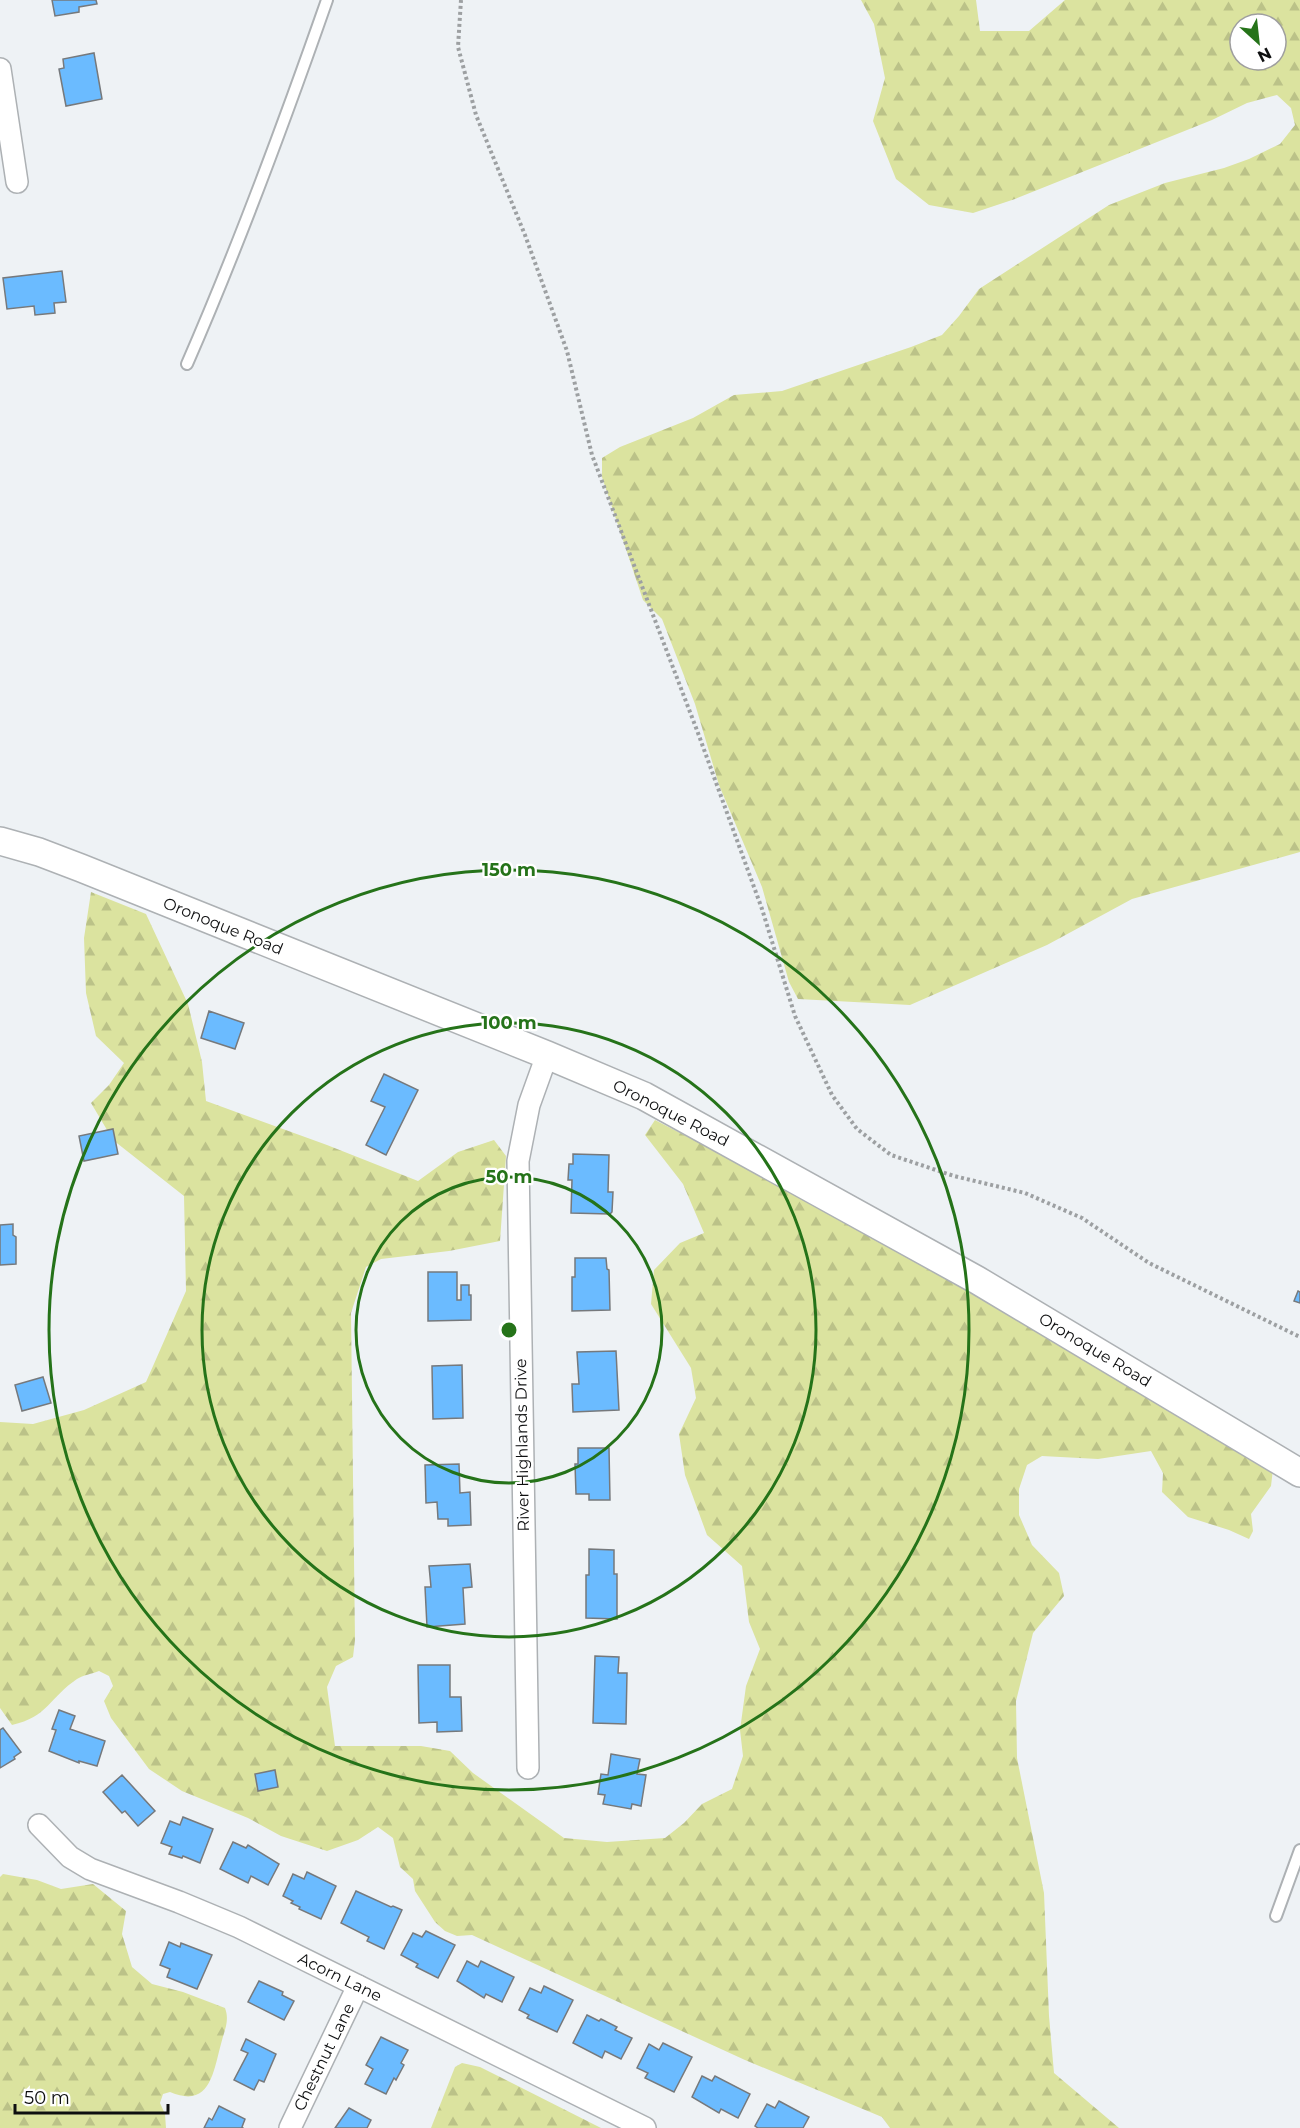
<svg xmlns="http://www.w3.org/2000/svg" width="1300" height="2128" font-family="Montserrat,sans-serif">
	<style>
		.forest { fill: url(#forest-firs); fill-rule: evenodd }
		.building { fill: #6bbbff; stroke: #76797c; stroke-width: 1.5 }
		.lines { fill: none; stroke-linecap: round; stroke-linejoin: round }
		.service-casing { stroke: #adb1b4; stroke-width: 14 }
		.minor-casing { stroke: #adb1b4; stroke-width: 24 }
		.tertiary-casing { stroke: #adb1b4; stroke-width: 30 }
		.path { stroke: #9da0a2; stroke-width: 4; stroke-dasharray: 3 3; stroke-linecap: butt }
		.service { stroke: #fff; stroke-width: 10 }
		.minor { stroke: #fff; stroke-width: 21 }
		.tertiary { stroke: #fff; stroke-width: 27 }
		.ring { fill: none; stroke: #257319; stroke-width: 3 }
		.labels { text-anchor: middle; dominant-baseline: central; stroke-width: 4.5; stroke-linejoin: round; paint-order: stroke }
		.street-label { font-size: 16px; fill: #0e0f10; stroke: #fff }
		.centre { fill: #257319; stroke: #fff; stroke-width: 3 }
		.ring-label { font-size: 18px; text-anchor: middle; font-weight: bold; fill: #257319; stroke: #fff; stroke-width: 4.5; stroke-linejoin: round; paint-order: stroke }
	</style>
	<defs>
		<pattern id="forest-firs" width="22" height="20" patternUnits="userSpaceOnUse" patternTransform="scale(1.5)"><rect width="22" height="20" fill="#dbe39f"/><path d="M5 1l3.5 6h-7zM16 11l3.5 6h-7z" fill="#bbc288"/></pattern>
	</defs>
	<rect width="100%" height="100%" fill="#eef2f5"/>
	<g class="forest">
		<path d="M 861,0 L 976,0 L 980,31 L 1029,31 L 1065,0 L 1300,0 L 1300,852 L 1132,899 L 1047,945 L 910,1005 L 798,999 L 789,982 L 762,887 L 719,785 L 695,704 L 662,619 L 643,600 L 602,477 L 602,458 L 620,447 L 693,418 L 734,395 L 782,391 L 911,347 L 942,335 L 959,316 L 979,289 L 1109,205 L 1165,183 L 1224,168 L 1249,159 L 1280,144 L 1295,125 L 1291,108 L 1277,95 L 1247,103 L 1212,120 L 1015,199 L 973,213 L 929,205 L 896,179 L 873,121 L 885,78 L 874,24 ZM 1240,24 L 1276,24 L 1276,60 L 1240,60 Z"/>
		<path d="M 91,892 L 146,914 L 188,1004 L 202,1062 L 206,1101 L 327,1145 L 418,1181 L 458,1152 L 494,1140 L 506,1156 L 500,1241 L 449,1251 L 381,1259 L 366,1267 L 351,1313 L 355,1640 L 353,1657 L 336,1666 L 327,1687 L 335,1746 L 421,1746 L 450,1751 L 473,1773 L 564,1838 L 607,1842 L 665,1838 L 684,1823 L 702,1804 L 732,1789 L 743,1756 L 740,1730 L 746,1686 L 760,1649 L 749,1622 L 742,1566 L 707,1535 L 685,1475 L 679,1434 L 696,1398 L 691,1368 L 651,1304 L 654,1270 L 680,1243 L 704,1233 L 683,1184 L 645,1135 L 655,1120 L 847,1219 L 1273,1469 L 1271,1486 L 1251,1514 L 1253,1531 L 1249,1539 L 1229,1530 L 1188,1517 L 1162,1492 L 1163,1473 L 1151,1451 L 1098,1459 L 1042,1456 L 1027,1465 L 1019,1489 L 1019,1515 L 1032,1545 L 1059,1573 L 1064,1596 L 1033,1633 L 1016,1701 L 1017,1758 L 1044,1893 L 1049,2016 L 1054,2073 L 1119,2128 L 890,2128 L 882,2117 L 745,2060 L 472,1935 L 457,1936 L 445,1931 L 435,1922 L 415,1891 L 413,1879 L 400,1867 L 393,1838 L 378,1827 L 358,1840 L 327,1851 L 281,1836 L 248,1818 L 182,1791 L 149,1769 L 111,1718 L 104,1701 L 113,1686 L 109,1676 L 99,1671 C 92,1674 83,1675 77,1679 C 50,1697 48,1717 12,1725 L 0,1708 L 0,1422 L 33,1424 L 84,1410 L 146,1382 L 186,1291 L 184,1196 L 113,1140 L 91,1103 L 109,1085 L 124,1063 L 96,1036 L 86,993 L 84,938 Z"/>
		<path d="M 3,1874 L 37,1880 L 61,1889 L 93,1884 L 126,1911 L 122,1934 L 132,1967 L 152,1984 L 183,1992 L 225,2008 C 230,2021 224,2031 221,2044 C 213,2073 210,2109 170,2092 L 163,2094 L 160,2103 L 165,2114 L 166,2128 L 0,2128 L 0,1877 Z"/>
		<polygon points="462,2063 480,2067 601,2128 431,2128 455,2067"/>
	</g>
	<g class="building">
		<polygon points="52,0 96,0 97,4 79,7 79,12 55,16"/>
		<polygon points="94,53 102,99 66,106 59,69 64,68 63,59"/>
		<polygon points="62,271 66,302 54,303 55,313 35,315 34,306 7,309 3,278"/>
		<polygon points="209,1011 244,1023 235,1049 201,1038"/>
		<polygon points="384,1074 418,1090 386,1155 366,1145 385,1107 371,1101"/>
		<polygon points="113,1129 118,1154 84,1161 79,1136"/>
		<polygon points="573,1154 609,1155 608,1192 613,1192 612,1212 610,1214 571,1213 572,1180 568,1180 569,1164 573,1164"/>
		<polygon points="13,1224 13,1235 16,1237 16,1264 0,1265 0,1225"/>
		<polygon points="575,1258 606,1258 607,1269 609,1270 610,1310 572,1311 572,1277 575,1277"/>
		<polygon points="428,1272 457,1272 457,1300 461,1300 461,1285 469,1285 469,1295 471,1295 471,1320 428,1321"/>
		<polygon points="1298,1291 1300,1292 1300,1303 1294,1301"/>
		<polygon points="616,1351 619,1410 573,1412 572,1384 579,1384 577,1352"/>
		<polygon points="462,1365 463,1418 433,1419 432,1366"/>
		<polygon points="43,1377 51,1403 22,1411 15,1385"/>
		<polygon points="578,1448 609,1448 610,1500 589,1500 589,1494 576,1494 575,1464 578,1464"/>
		<polygon points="459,1464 460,1493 470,1492 471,1525 448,1526 448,1519 438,1519 437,1502 426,1503 425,1465"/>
		<polygon points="589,1549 614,1550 614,1574 617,1574 617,1619 586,1618 586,1575 589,1575"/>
		<polygon points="470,1564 472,1587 463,1588 465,1624 427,1627 425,1587 431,1587 429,1566"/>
		<polygon points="595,1656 619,1657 618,1673 627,1673 626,1724 593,1723"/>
		<polygon points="418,1665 450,1665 450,1697 461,1697 462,1731 437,1732 437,1722 419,1723"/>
		<polygon points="59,1710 75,1716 70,1729 105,1741 97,1766 79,1761 79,1763 49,1751 56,1730 52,1729"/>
		<polygon points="3,1728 21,1752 14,1757 15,1759 0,1768 0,1730"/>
		<polygon points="611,1754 640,1759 637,1774 646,1775 641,1806 632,1804 631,1809 603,1804 605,1795 598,1794 601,1774 608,1775"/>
		<polygon points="275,1770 278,1787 258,1791 255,1774"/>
		<polygon points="122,1775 155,1811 138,1826 125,1811 122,1813 103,1792"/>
		<polygon points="183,1817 213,1829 200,1863 183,1856 182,1858 169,1854 172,1847 161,1843 170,1821 180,1825"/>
		<polygon points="233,1842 246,1848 248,1845 279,1864 268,1885 251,1876 248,1883 220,1869"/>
		<polygon points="307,1872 336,1886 321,1919 299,1909 300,1907 291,1903 293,1901 283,1896 293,1874 304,1879"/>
		<polygon points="356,1891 391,1907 393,1906 402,1910 384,1949 367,1941 369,1937 341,1923"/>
		<polygon points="426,1931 455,1945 438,1978 416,1967 418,1964 401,1955 413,1933 422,1937"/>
		<polygon points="169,1942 180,1947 181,1943 212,1955 197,1989 167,1977 170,1969 160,1965"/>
		<polygon points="467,1961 478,1967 481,1961 514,1977 502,2002 486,1994 484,1998 457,1981"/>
		<polygon points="259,1981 283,1992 282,1995 294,2001 284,2020 248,2002"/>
		<polygon points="544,1986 573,2000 557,2032 527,2018 529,2015 519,2010 530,1988 541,1993"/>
		<polygon points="587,2015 599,2021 601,2019 617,2027 615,2030 632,2038 621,2059 605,2051 602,2058 573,2043"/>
		<polygon points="381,2037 408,2050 401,2063 404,2065 396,2080 394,2078 386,2094 365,2084 373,2069 366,2065"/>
		<polygon points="246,2039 276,2054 264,2082 259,2080 254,2090 234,2080 248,2053 241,2050"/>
		<polygon points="663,2043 692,2057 674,2092 645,2078 648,2073 637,2068 649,2044 659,2050"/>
		<polygon points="702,2076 712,2081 715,2076 750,2094 738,2118 721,2109 719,2113 692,2097"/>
		<polygon points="779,2101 809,2117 803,2128 758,2128 755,2126 767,2104 775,2108"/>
		<polygon points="219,2106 245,2119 242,2127 243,2128 204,2128 209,2118 212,2120"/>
		<polygon points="349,2108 371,2120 367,2128 335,2128"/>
	</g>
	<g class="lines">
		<g class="service-casing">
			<g id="service">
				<path d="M 187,364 C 239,245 284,123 327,0"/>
				<polyline points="1276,1916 1300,1850"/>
			</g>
		</g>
		<g class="minor-casing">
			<g id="minor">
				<polyline points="0,69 17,182"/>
				<polyline points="528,1768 518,1161 529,1105 547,1055"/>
				<polyline points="39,1825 70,1857 90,1869 179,1902 239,1927 645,2128"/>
				<polyline points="290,2128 358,1986"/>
			</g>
		</g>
		<g class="tertiary-casing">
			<polyline id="tertiary" points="0,841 39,852 81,868 547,1055 644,1096 977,1280 1300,1473"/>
		</g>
		<polyline class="path" points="461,0 458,47 476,115 525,235 567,351 592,455 698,733 762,909 795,1016 832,1095 857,1129 891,1155 954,1176 1025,1193 1082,1218 1149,1263 1300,1337"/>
		<use href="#service" class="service"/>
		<use href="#minor" class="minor"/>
		<use href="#tertiary" class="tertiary"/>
	</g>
	<g class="ring">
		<circle cx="509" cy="1330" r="153"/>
		<circle cx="509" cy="1330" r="307"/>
		<circle cx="509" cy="1330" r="460"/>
	</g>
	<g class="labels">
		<g class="street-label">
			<text transform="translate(223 926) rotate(22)">Oronoque Road</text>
			<text transform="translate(671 1113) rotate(27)">Oronoque Road</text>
			<text transform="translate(1095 1350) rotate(31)">Oronoque Road</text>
			<text transform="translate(522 1445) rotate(-91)">River Highlands Drive</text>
			<text transform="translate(340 1977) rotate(26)">Acorn Lane</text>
			<text transform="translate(324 2057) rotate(-64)">Chestnut Lane</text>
		</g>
	</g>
	<circle cx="509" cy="1330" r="9" class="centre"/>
	<g class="ring-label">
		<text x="509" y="876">150 m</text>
		<text x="509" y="1029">100 m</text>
		<text x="509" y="1183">50 m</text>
	</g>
	<g transform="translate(1258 42) rotate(153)"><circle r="28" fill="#ffffff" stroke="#9f9f9f" stroke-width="1.5"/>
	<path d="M0-4.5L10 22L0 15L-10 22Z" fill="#257319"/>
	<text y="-9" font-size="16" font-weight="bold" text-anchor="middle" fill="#0e0f10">N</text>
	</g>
	<path d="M15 2104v9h153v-9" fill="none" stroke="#0e0f10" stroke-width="3"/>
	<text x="24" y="2104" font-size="18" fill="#0e0f10" stroke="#ffffff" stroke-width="4.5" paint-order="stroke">50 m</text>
</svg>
